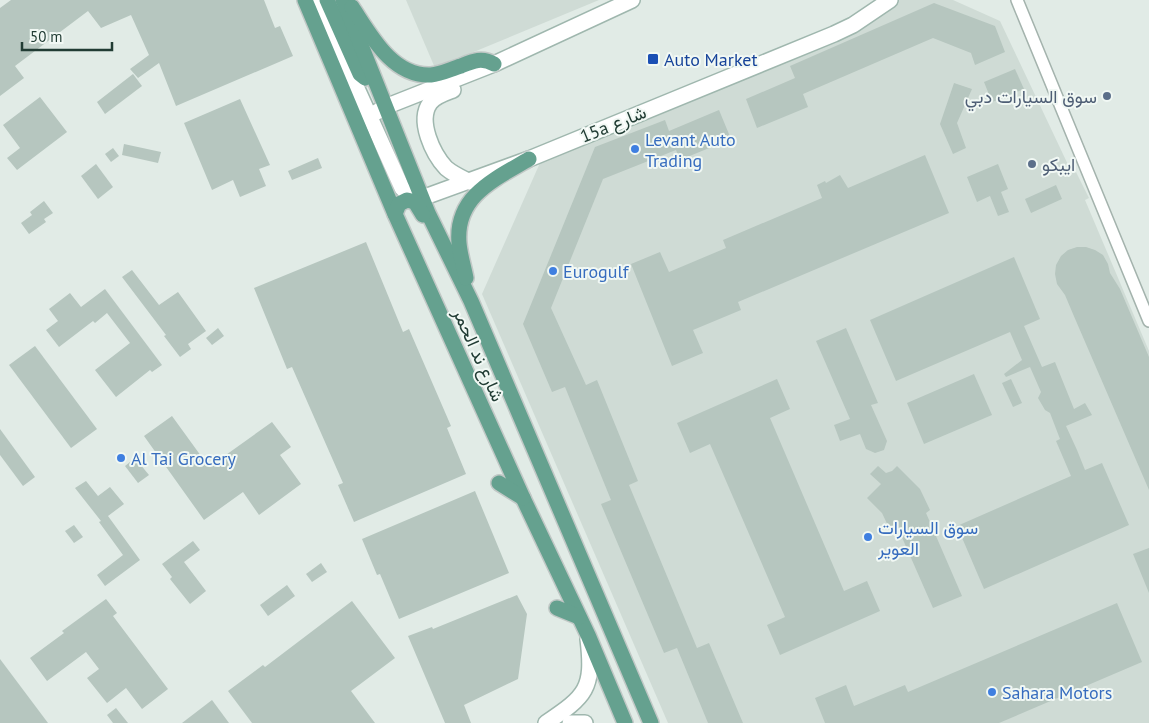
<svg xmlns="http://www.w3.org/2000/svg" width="1149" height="723" font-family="'PT Sans',Vazirmatn,sans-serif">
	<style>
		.built { fill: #cfdbd5 }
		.building { fill: #b6c6bf }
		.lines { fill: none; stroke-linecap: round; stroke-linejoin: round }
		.street-casing { stroke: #a4b3ad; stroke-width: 14 }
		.secondary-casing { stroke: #9fb7ae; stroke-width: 18 }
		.primary-casing { stroke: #c1c8c6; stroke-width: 18 }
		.street { stroke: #fff; stroke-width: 11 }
		.secondary { stroke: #fff; stroke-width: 15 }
		.primary { stroke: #65a18f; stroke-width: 15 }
		.transit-dot { fill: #1a4fb4; stroke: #f1f8f4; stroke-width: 2 }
		.service-dot { fill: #5c6f8a; stroke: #f1f8f4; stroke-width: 2 }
		.shop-dot { fill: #3f7fe0; stroke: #f1f8f4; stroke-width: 2 }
		.labels { text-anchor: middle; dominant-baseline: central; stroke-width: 4; stroke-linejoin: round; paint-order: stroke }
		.transit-label { font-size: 18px; fill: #164399; stroke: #f1f8f4; text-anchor: start }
		.service-label { font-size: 18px; fill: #4e5e75; stroke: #f1f8f4; text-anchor: end }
		.street-label { font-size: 18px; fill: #213c34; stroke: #f1f8f4 }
		.shop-label { font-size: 18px; fill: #366cbe; stroke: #f1f8f4; text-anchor: start }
	</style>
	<rect width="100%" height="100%" fill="#e1ebe6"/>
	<g class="built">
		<polygon points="406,0 599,0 435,68"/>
		<polygon points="894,0 953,0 1000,21 1071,171 1076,172 1089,198 1085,200 1149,351 1149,723 668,723 482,294 547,147"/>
	</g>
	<g class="building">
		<polygon points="11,0 264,0 275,28 280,26 293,56 176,106 159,63 138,78 130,69 149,55 131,15 101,28 88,11 15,66 24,78 0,96 0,8"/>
		<polygon points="934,3 995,26 1005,52 975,65 971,53 933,38 803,94 808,107 757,128 746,99 795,78 790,66"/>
		<polygon points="1015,69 1024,89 992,102 984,82"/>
		<polygon points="133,74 142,86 105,114 97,102"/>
		<polygon points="954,83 972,89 957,123 966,148 953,154 940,124"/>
		<polygon points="40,97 67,132 17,170 7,158 20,148 3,125"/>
		<polygon points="240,99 270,165 259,169 266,186 240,197 233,180 212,190 184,123"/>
		<polygon points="719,110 731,139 680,160 676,150 603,179 551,308 586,385 597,380 638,481 629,485 697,648 709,643 743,723 708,723 677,648 664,653 601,504 611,500 565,387 552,392 523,324 595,147 665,120 669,131"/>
		<polygon points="124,144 161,152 158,163 122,155"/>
		<polygon points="113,148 119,156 111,162 105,154"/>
		<polygon points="925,155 949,213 738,302 741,310 693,330 703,353 672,366 631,264 660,252 669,272 726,248 723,240 822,198 817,185 825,181 826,183 840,175 848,188"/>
		<polygon points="318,158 322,168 292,180 288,171"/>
		<polygon points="96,164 113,187 98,199 81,176"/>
		<polygon points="998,164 1008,189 1001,192 1009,212 998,216 990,196 977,202 967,177"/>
		<polygon points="1056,185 1062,199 1031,213 1025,199"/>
		<polygon points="44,201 53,213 44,219 46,222 29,234 21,223 32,215 30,212"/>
		<polygon points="366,242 403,332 409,329 451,426 447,428 466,474 354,522 338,485 343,483 292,367 287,369 254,288"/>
		<polygon points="1077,247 1086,247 1095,250 1103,255 1108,264 1110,273 1120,289 1149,357 1149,490 1073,314 1065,295 1057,284 1055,274 1056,265 1061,256 1068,250"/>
		<polygon points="1014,257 1040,319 1024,326 1042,367 1055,362 1074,409 1085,403 1092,415 1066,426 1077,450 1085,470 1102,463 1129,525 984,589 957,526 1071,476 1056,441 1060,439 1050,413 1045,410 1038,398 1041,392 1030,367 1006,377 1004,374 1022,360 1010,332 896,381 870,320"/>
		<polygon points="132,270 159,305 178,292 206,331 188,344 191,349 180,357 164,336 166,335 122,277"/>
		<polygon points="105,289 162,365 152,372 150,370 116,397 95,370 130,343 107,313 95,323 93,321 59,347 46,330 58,321 49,309 70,293 81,307"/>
		<polygon points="218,328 224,336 212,345 206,338"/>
		<polygon points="846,328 878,403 871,405 887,441 884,450 875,453 866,449 860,434 840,441 834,425 850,419 816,341"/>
		<polygon points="35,346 97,429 71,448 9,365"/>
		<polygon points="974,374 992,415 924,444 907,403"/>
		<polygon points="777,379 790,409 770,418 844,591 867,581 880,611 780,655 767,625 785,617 710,444 690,453 677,423"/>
		<polygon points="1011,379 1022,403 1013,407 1002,383"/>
		<polygon points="172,416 209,467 272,422 291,447 280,455 301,484 259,515 243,492 204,520 144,436"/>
		<polygon points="0,429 35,477 23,486 0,455"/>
		<polygon points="135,458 149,475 138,483 125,466"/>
		<polygon points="878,466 886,473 892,471 897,466 920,489 930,510 926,513 962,596 933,608 897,526 890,530 882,513 867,498 881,484 870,474"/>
		<polygon points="86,481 98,496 110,487 124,504 108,516 140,560 105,586 97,575 123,555 99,522 101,521 75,488"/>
		<polygon points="475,491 509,573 399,619 380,574 377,575 362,539"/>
		<polygon points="74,525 83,537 74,543 65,531"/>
		<polygon points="193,541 200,550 184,562 206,591 190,604 170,579 172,577 162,564"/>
		<polygon points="1149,548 1149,593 1133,554"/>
		<polygon points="321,563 327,572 312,582 306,574"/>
		<polygon points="287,585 295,596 268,616 260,605"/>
		<polygon points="517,595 527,614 518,679 464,705 471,723 445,723 408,636 432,627 433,629"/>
		<polygon points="106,599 117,613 113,616 168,689 142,709 126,688 107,703 87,678 99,669 86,652 47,681 30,658 64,633 62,631"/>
		<polygon points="352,601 395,658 351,691 375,723 252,723 228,691 263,665 265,667"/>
		<polygon points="1117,603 1142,662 999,723 825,723 815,698 846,685 854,706 905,685 908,692"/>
		<polygon points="0,659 48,723 0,723"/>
		<polygon points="212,700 229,723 182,723"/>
		<polygon points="116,708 128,723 113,723 107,715"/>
	</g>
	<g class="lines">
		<g class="street-casing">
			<polyline id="street" points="1017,0 1149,321"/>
		</g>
		<g class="secondary-casing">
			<g id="secondary">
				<path d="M 317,0 L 402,188 C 408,195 413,197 422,198 L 529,159 L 834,34 L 853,25 L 890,0"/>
				<path d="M 453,90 C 445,93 435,96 430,103 C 417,121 433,154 446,168 C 453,174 462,178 470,182"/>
				<polyline points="375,113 385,107 494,64 632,0"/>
				<path d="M 546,723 C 586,696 594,689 588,639"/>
				<polyline points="570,723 585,723"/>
			</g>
		</g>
		<g class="primary-casing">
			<g id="primary">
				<polyline points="305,0 395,214 523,498 588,635 625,723"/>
				<polyline points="327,0 360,74 365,78 372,74"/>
				<polyline points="343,0 428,213 471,301 651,723"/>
				<path d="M 352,7 C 370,34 392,77 431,75 C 441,74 451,69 461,66 C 473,61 482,57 494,64"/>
				<polyline points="395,214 399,204 407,200 415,202 423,215"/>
				<path d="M 466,278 C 464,267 460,255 459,243 C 455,196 495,179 529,159"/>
				<polyline points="499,483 523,498"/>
				<polyline points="557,608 579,617"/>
			</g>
		</g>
		<use href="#street" class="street"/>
		<use href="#secondary" class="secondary"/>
		<use href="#primary" class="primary"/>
	</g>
	<rect class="transit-dot" x="647" y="53" width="12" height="12" rx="2.5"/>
	<g class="service-dot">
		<circle cx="1107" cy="96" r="5"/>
		<circle cx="1032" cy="164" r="5"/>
	</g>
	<g class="shop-dot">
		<circle cx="635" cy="149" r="5"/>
		<circle cx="553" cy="271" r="5"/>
		<circle cx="121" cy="458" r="5"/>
		<circle cx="868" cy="537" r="5"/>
		<circle cx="992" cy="692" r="5"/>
	</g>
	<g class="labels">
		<g class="transit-label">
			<text x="664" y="59">Auto Market</text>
		</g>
		<g class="service-label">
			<text x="1097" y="96">سوق السيارات دبي</text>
			<text x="1042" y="164" text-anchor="start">ايبكو</text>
		</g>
		<g class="street-label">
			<text transform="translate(613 124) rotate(-22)">15a شارع</text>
			<text transform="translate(479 355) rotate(66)">شارع ند الحمر</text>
		</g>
		<g class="shop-label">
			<text x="645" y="139">Levant Auto<tspan x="645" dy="21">Trading</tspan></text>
			<text x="563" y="271">Eurogulf</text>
			<text x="131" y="458">Al Tai Grocery</text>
			<text x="878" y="527">سوق السيارات<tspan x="878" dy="21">العوير</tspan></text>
			<text x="1002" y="692">Sahara Motors</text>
		</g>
	</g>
	<path d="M22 42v8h90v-8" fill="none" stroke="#213c34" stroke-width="2.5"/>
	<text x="30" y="42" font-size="15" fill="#213c34" stroke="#f1f8f4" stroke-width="4" paint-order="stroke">50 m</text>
</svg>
